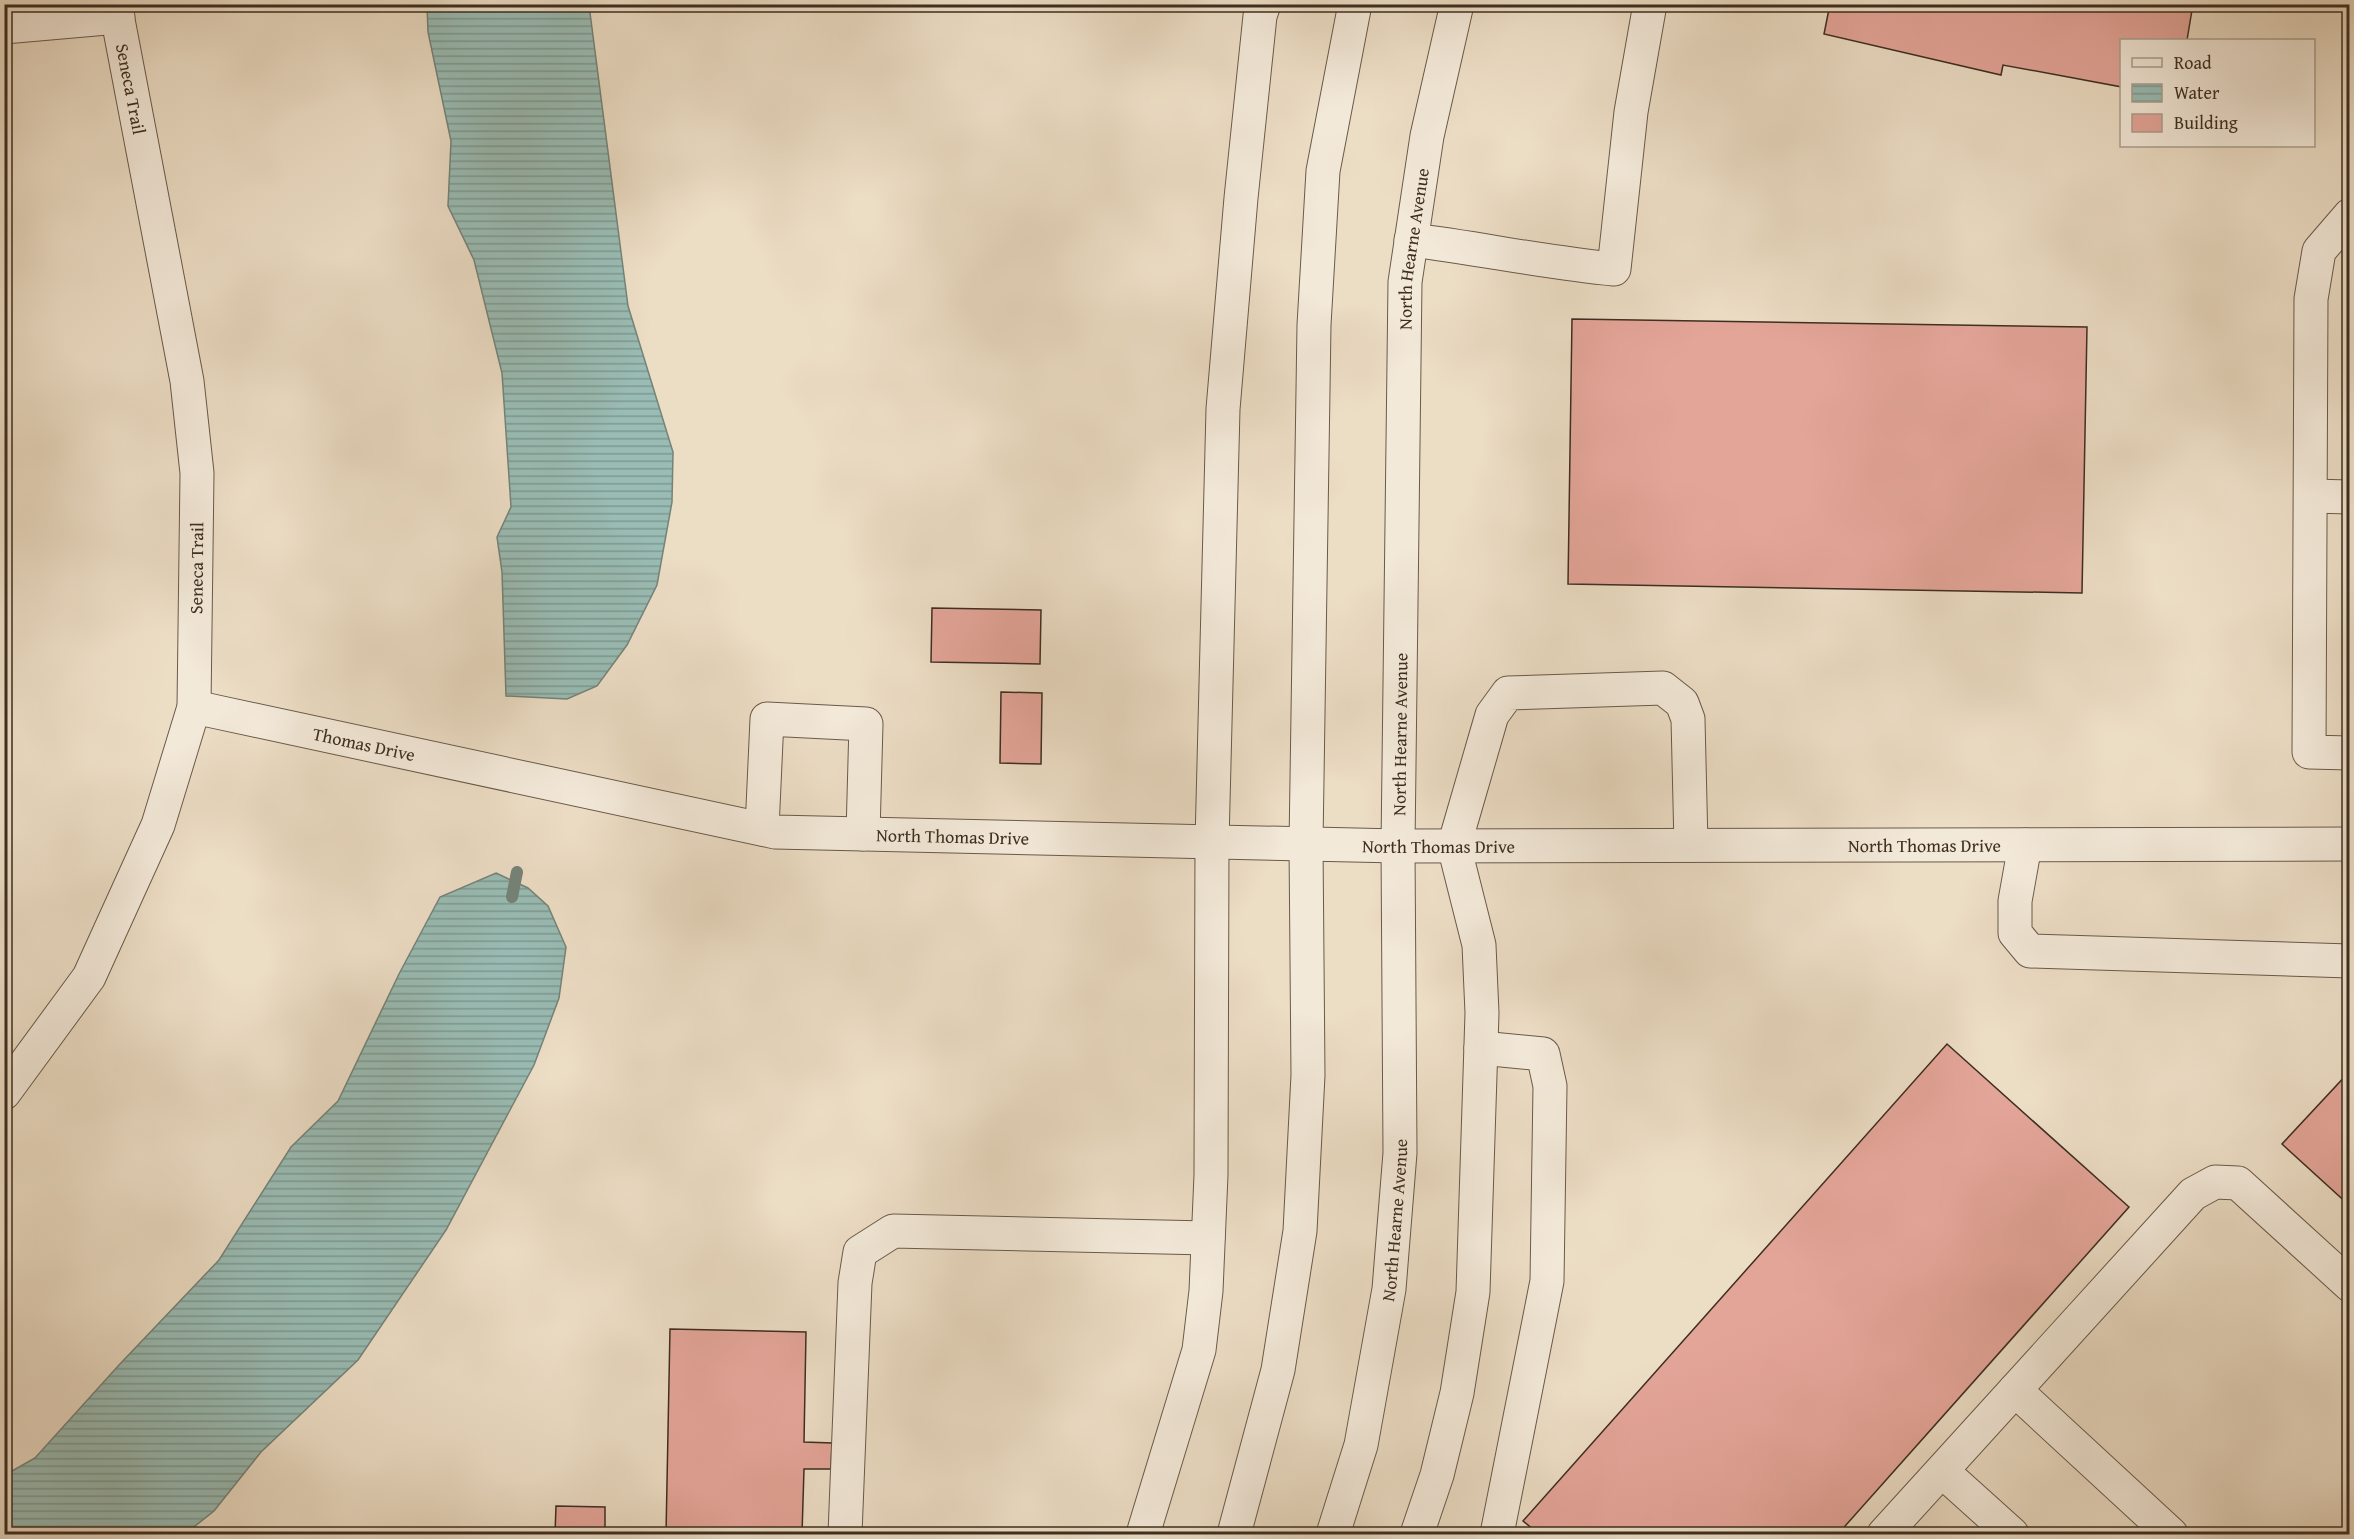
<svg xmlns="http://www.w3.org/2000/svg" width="2354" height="1539" font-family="'Gentium Book Plus',serif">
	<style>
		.water { fill: url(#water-rules); stroke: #748379; stroke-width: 1.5 }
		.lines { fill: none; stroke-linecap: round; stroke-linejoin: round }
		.stream { stroke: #748379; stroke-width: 12 }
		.building { fill: #e4a599; stroke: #3d2e21; stroke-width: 1.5 }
		.minor-casing { stroke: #695a4a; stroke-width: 35 }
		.minor { stroke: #f3e9d9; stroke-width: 33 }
		.labels { text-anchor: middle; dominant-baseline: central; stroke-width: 6; stroke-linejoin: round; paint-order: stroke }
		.street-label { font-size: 18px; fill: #3d2e21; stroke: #f3e9d9 }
	</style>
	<defs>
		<pattern id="water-rules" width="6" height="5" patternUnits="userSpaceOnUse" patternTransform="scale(1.5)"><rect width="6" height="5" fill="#99bcb4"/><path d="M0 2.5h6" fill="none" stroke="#7e9992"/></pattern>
	</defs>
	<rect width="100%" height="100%" fill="#ecddc5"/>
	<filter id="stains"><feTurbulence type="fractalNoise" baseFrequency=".00333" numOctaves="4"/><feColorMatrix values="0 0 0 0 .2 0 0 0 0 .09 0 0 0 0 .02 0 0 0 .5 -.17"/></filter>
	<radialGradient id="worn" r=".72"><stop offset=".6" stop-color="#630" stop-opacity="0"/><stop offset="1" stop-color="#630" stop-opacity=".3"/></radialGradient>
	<g class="water">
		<polygon points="427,5 589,5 628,306 673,452 672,502 657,585 627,645 597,686 567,699 506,696 502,572 497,537 511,507 502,373 474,260 448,206 451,141 428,32"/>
		<polygon points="496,873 528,888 548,906 566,947 559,998 534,1065 446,1230 358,1360 261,1452 214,1511 185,1534 5,1534 5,1475 35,1458 119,1365 219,1260 291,1147 338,1101 399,974 440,897"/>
	</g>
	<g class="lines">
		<polyline class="stream" points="512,897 517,872"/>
	</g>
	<g class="building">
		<polygon points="1830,4 2193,4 2187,40 2122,40 2122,87 2003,65 2001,75 1824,34"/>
		<polygon points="1572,319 2087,327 2082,593 1568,584"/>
		<polygon points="932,608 1041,610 1040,664 931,662"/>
		<polygon points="1001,692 1042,693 1041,764 1000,763"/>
		<polygon points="1947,1044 2129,1207 1838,1534 1539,1534 1523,1521"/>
		<polygon points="2350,1071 2350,1206 2282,1144"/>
		<polygon points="670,1329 806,1332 804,1442 832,1443 831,1469 804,1469 802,1534 666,1534"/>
		<polygon points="556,1506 605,1507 605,1534 555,1534"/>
	</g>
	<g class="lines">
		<g class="minor-casing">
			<g id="minor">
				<polyline points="4,27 118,17"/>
				<polyline points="2350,215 2319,251 2311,299 2309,752 2350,753"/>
				<path d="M 1411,240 C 1479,248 1546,263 1614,269 L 1631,112 L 1650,4"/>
				<polyline points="2311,496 2350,497"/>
				<path id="s1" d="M 194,707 L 775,832 L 1398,846 L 2350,844"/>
				<polyline points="762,829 767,719 866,724 863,834"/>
				<polyline points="2025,845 2015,901 2015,933 2030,951 2350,961"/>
				<polyline points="1481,1048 1543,1054 1550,1086 1547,1281 1497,1534"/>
				<path id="s2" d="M 4,1093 L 89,977 L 158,825 L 194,707 L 197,473 L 187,381 L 115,4"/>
				<polyline points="2015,1390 2171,1534"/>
				<polyline points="1942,1471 2012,1534"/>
				<polyline points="845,1534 855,1283 860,1252 893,1231 1208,1238"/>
				<polyline points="1143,1534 1199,1350 1206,1291 1211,1175 1212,842 1223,409 1241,198 1260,16 1264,4"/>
				<polyline points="1234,1534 1278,1370 1300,1231 1308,1075 1306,844 1314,325 1323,171 1355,4"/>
				<path id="s3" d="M 1333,1534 L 1361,1445 L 1389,1289 L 1400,1153 L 1398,846 L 1405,282 L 1427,136 L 1457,4"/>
				<polyline points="1417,1534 1437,1475 1457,1393 1473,1292 1482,1013 1479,945 1454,846 1492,715 1508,693 1663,688 1682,703 1688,719 1691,845"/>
				<polyline points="1884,1534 2193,1194 2215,1182 2238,1183 2350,1285"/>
			</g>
		</g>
		<use href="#minor" class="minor"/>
	</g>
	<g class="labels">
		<g class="street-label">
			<text transform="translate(131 89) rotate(79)">Seneca Trail</text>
			<text stroke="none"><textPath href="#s3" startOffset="1293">North Hearne Avenue</textPath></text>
			<text stroke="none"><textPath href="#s2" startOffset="573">Seneca Trail</textPath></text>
			<text stroke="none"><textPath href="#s3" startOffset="807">North Hearne Avenue</textPath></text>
			<text stroke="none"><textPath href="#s1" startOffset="174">Thomas Drive</textPath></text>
			<text stroke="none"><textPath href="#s1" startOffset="772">North Thomas Drive</textPath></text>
			<text stroke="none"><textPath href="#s1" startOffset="1258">North Thomas Drive</textPath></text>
			<text stroke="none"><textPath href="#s1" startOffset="1744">North Thomas Drive</textPath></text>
			<text stroke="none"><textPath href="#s3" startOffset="321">North Hearne Avenue</textPath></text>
		</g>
	</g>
	<rect width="2354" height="1539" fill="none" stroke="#ecddc5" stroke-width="24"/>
	<rect x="6" y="6" width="2342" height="1527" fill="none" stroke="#3d2e21" stroke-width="3"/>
	<rect x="12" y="12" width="2330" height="1515" fill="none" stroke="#3d2e21" stroke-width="1.5"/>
	<rect x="2120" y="39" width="195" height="108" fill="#f3e9d9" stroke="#aa9e8f" stroke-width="1.5"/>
	<rect x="2132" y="58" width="30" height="9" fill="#f3e9d9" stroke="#aa9e8f" stroke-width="1.5"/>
	<text x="2174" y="69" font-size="18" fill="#3d2e21">Road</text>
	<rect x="2132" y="84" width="30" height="18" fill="url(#water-rules)" stroke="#aa9e8f" stroke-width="1.5"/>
	<text x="2174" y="99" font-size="18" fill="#3d2e21">Water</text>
	<rect x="2132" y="114" width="30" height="18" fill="#e4a599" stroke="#aa9e8f" stroke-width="1.5"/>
	<text x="2174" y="129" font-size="18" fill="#3d2e21">Building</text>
	<rect width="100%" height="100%" filter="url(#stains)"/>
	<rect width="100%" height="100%" fill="url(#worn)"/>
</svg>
